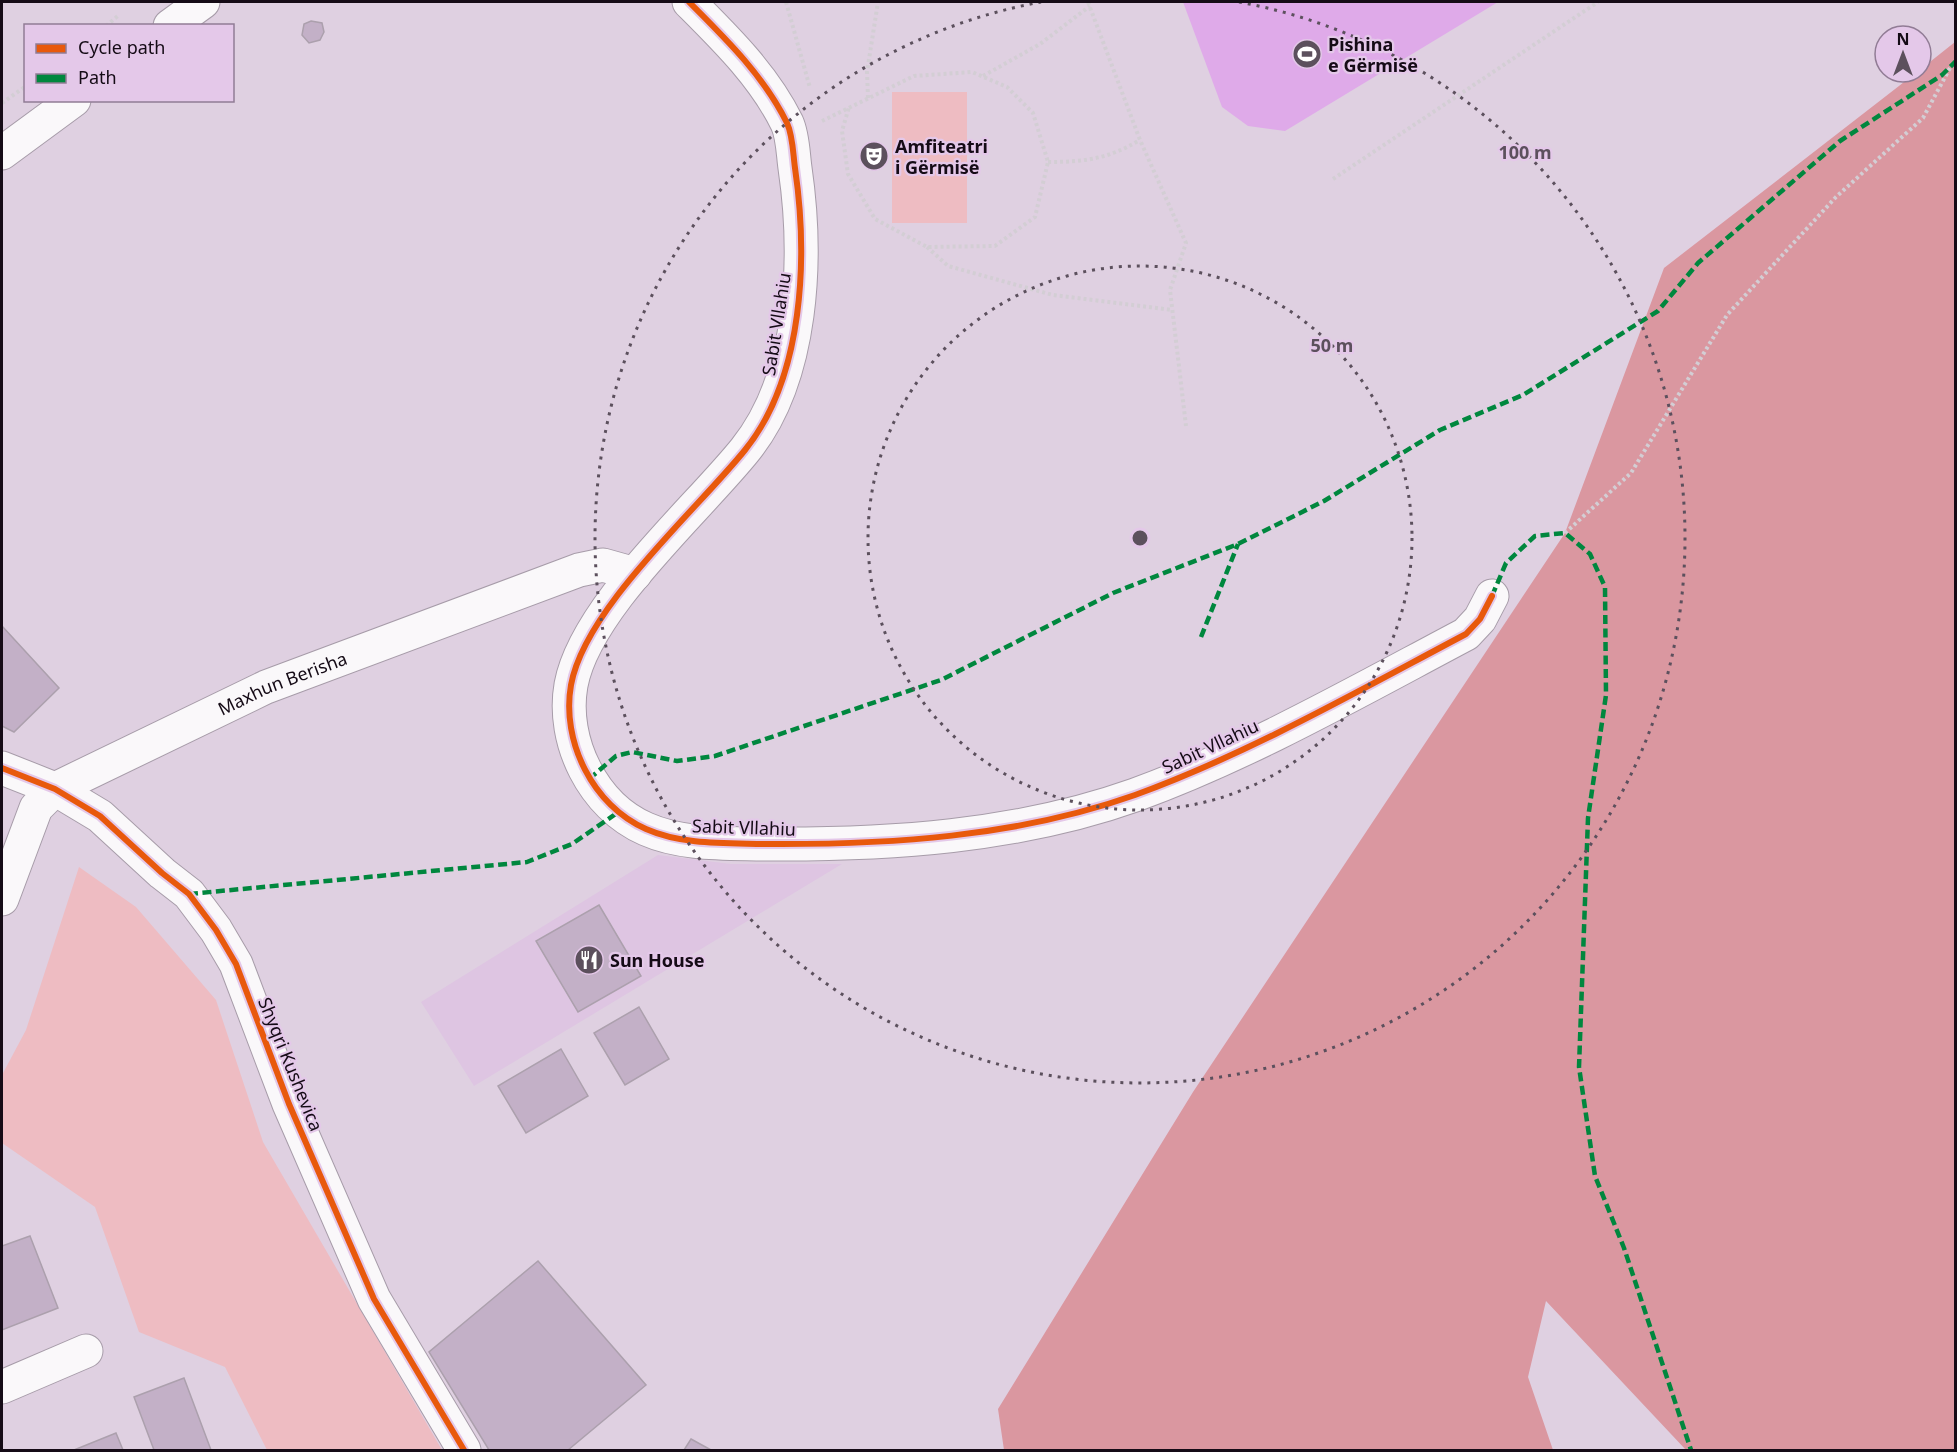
<svg xmlns="http://www.w3.org/2000/svg" width="1957" height="1452" font-family="'Noto Sans',sans-serif">
	<style>
		.built { fill: #dec5e2 }
		.green { fill: #eebcc2 }
		.forest { fill: #da97a0 }
		.water { fill: #dfaae9 }
		.building { fill: #c3b0c7; stroke: #aca0ad; stroke-width: 1.5 }
		.lines { fill: none; stroke-linecap: round; stroke-linejoin: round }
		.minor-casing { stroke: #a79ca9; stroke-width: 35 }
		.tertiary-casing { stroke: #a79ca9; stroke-width: 35 }
		.path { stroke: #d3ced4; stroke-width: 4; stroke-dasharray: 3 3; stroke-linecap: butt }
		.minor { stroke: #faf8fa; stroke-width: 33 }
		.tertiary { stroke: #faf8fa; stroke-width: 33 }
		.quiet { stroke: #00873e; stroke-width: 4.5; stroke-dasharray: 9 4.5; stroke-linecap: butt }
		.cycleway-casing { stroke: #e4c8e9; stroke-width: 10 }
		.cycleway { stroke: #e8590c; stroke-width: 6 }
		.ring { fill: none; stroke: #5c505d; stroke-width: 3; stroke-dasharray: 3 6 }
		.labels { text-anchor: middle; dominant-baseline: central; stroke-width: 4.5; stroke-linejoin: round; paint-order: stroke }
		.poi-label { font-size: 18px; font-weight: bold; fill: #150b16; stroke: #e4c8e9; text-anchor: start }
		.street-label { font-size: 18px; fill: #150b16; stroke: #e4c8e9 }
		.centre { fill: #5c505d; stroke: #e4c8e9; stroke-width: 3 }
		.ring-label { font-size: 18px; text-anchor: middle; font-weight: bold; fill: #5c505d; stroke: #e4c8e9; stroke-width: 4.5; stroke-linejoin: round; paint-order: stroke }
	</style>
	<rect width="100%" height="100%" fill="#dfd0e1"/>
	<polygon class="built" points="658,855 731,864 842,864 474,1086 421,1002"/>
	<g class="green">
		<rect x="892" y="92" width="75" height="131"/>
		<polygon points="79,867 136,907 216,1000 263,1142 442,1450 267,1450 225,1367 139,1332 95,1207 2,1143 2,1075 26,1030"/>
	</g>
	<polygon class="forest" points="1955,42 1955,1450 1686,1450 1546,1301 1528,1377 1553,1450 1004,1450 998,1409 1193,1092 1565,533 1664,268 1917,72 1921,72 1921,69"/>
	<polygon class="water" points="1183,2 1498,2 1285,131 1248,126 1222,107"/>
	<g class="building">
		<polygon points="311,21 322,23 324,32 320,40 309,43 302,35 304,24"/>
		<polygon points="2,626 59,688 14,732 2,726"/>
		<polygon points="599,905 641,976 578,1012 536,941"/>
		<polygon points="639,1007 669,1059 625,1085 594,1033"/>
		<polygon points="561,1049 588,1096 526,1133 498,1086"/>
		<polygon points="30,1236 58,1308 2,1330 2,1246"/>
		<polygon points="538,1261 646,1385 568,1450 489,1450 429,1352"/>
		<polygon points="184,1378 211,1450 154,1450 134,1397"/>
		<polygon points="116,1433 123,1450 74,1450"/>
		<polygon points="691,1439 711,1450 684,1450"/>
	</g>
	<g class="lines">
		<g class="minor-casing">
			<g id="minor">
				<path d="M 689,2 C 725,38 764,76 787,123 C 793,136 793,154 795,168 C 808,257 804,377 745,450 C 696,511 585,608 571,685 C 561,741 593,806 646,829 C 682,845 725,843 764,844 C 888,845 1017,837 1135,795 C 1248,754 1360,690 1466,634 L 1480,619 L 1492,596"/>
				<polyline points="2,768 55,789 100,816 162,873 189,894 216,930 236,964 289,1104 374,1299 464,1450"/>
				<path id="s1" d="M 2,899 L 36,808 L 55,789 L 266,687 L 579,570 L 603,565 L 635,574"/>
				<polyline points="2,1387 86,1351"/>
			</g>
		</g>
		<g class="tertiary-casing">
			<g id="tertiary">
				<polyline points="170,26 203,2"/>
				<polyline points="2,153 74,100"/>
			</g>
		</g>
		<g class="path">
			<polyline points="786,2 810,88"/>
			<polyline points="1088,2 1140,140 1186,243 1170,290 1186,426"/>
			<polyline points="106,26 119,15"/>
			<polyline points="983,76 1040,44 1090,6"/>
			<polyline points="868,98 867,72 878,2"/>
			<polyline points="2,103 26,86"/>
			<polyline points="822,121 914,76 972,72 1007,87 1033,113 1048,162 1035,217 995,246 927,247 875,219 848,174 842,131 849,107"/>
			<path d="M 1048,162 C 1084,162 1108,159 1140,140"/>
			<polyline points="1333,179 1598,2"/>
			<polyline points="927,247 948,266 1053,295 1172,310"/>
			<polyline points="1565,533 1631,473 1727,315 1836,197 1923,118 1951,66"/>
		</g>
		<use href="#minor" class="minor"/>
		<use href="#tertiary" class="tertiary"/>
		<g class="quiet">
			<polyline points="1492,596 1506,563 1535,536 1565,533 1590,554 1605,587 1606,695 1588,818 1579,1067 1595,1176 1624,1248 1691,1450"/>
			<polyline points="1201,637 1238,544"/>
			<polyline points="589,779 616,756 632,752 677,761 715,756 941,680 1113,593 1238,544 1324,501 1440,430 1523,395 1658,311 1698,263 1840,141 1942,75 1956,61"/>
			<polyline points="189,894 527,862 572,844 617,813"/>
		</g>
		<g class="cycleway-casing">
			<g id="cycleway">
				<path d="M 689,2 C 725,38 764,76 787,123 C 793,136 793,154 795,168 C 808,257 804,377 745,450 C 696,511 585,608 571,685 C 561,741 593,806 646,829 C 682,845 725,843 764,844 C 888,845 1017,837 1135,795 C 1248,754 1360,690 1466,634 L 1480,619 L 1492,596"/>
				<polyline points="2,768 55,789 100,816 162,873 189,894 216,930 236,964 289,1104 374,1299 464,1450"/>
			</g>
		</g>
		<use href="#cycleway" class="cycleway"/>
	</g>
	<g class="ring">
		<circle cx="1140" cy="538" r="272"/>
		<path d="M1239 2A545 545 0 1 1 1041 2"/>
	</g>
	<defs>
		<g id="stadium-disc" transform="scale(1.5)"><circle r="9.5" fill="#5c505d" stroke="#e4c8e9"/><path d="M0-5a6.5 5 0 1 0 0 10a6.5 5 0 1 0 0-10ZM-3.5-1.8h7v3.6h-7Z" fill="#fff"/></g>
		<g id="theatre-disc" transform="scale(1.5)"><circle r="9.5" fill="#5c505d" stroke="#e4c8e9"/><path d="M-5-5.5Q0-4 5-5.5V0Q5 5 0 6Q-5 5-5 0ZM-3.3-2.5H-1v1.5H-3.3ZM1-2.5H3.3v1.5H1ZM-2.8 1Q0 5.5 2.8 1Z" fill="#fff"/></g>
		<g id="restaurant-disc" transform="scale(1.5)"><circle r="9.5" fill="#5c505d" stroke="#e4c8e9"/><path d="M-5-6h1v4h1v-4h1v4h1v-4h1v5L-1.5 .5V6h-2V.5L-5-1ZM5-6V6H3V1.5H1.5Q1.5-4 5-6Z" fill="#fff"/></g>
	</defs>
	<g fill-rule="evenodd">
		<use href="#stadium-disc" x="1307" y="54"/>
		<use href="#theatre-disc" x="874" y="156"/>
		<use href="#restaurant-disc" x="589" y="960"/>
	</g>
	<g class="labels">
		<g class="poi-label">
			<text x="1328" y="44">Pishina<tspan x="1328" dy="21">e Gërmisë</tspan></text>
			<text x="895" y="146">Amfiteatri<tspan x="895" dy="21">i Gërmisë</tspan></text>
			<text x="610" y="960">Sun House</text>
		</g>
		<g class="street-label">
			<text transform="translate(776 324) rotate(-81)">Sabit Vllahiu</text>
			<text stroke="none"><textPath href="#s1" startOffset="375">Maxhun Berisha</textPath></text>
			<text transform="translate(1210 746) rotate(-25)">Sabit Vllahiu</text>
			<text transform="translate(744 827) rotate(2)">Sabit Vllahiu</text>
			<text transform="translate(291 1064) rotate(68)">Shyqri Kushevica</text>
		</g>
	</g>
	<circle cx="1140" cy="538" r="9" class="centre"/>
	<g class="ring-label">
		<text x="1525" y="159">100 m</text>
		<text x="1332" y="352">50 m</text>
	</g>
	<rect width="1957" height="1452" fill="none" stroke="#150b16" stroke-width="6"/>
	<rect x="24" y="24" width="210" height="78" fill="#e4c8e9" stroke="#917c95" stroke-width="1.5"/>
	<rect x="36" y="44" width="30" height="9" fill="#e8590c" stroke="#917c95" stroke-width="1.5"/>
	<text x="78" y="54" font-size="18" fill="#150b16">Cycle path</text>
	<rect x="36" y="74" width="30" height="9" fill="#00873e" stroke="#917c95" stroke-width="1.5"/>
	<text x="78" y="84" font-size="18" fill="#150b16">Path</text>
	<g transform="translate(1903 54)"><circle r="28" fill="#e4c8e9" stroke="#917c95" stroke-width="1.5"/>
	<path d="M0-4.5L10 22L0 15L-10 22Z" fill="#5c505d"/>
	<text y="-9" font-size="16" font-weight="bold" text-anchor="middle" fill="#150b16">N</text>
	</g>
</svg>
